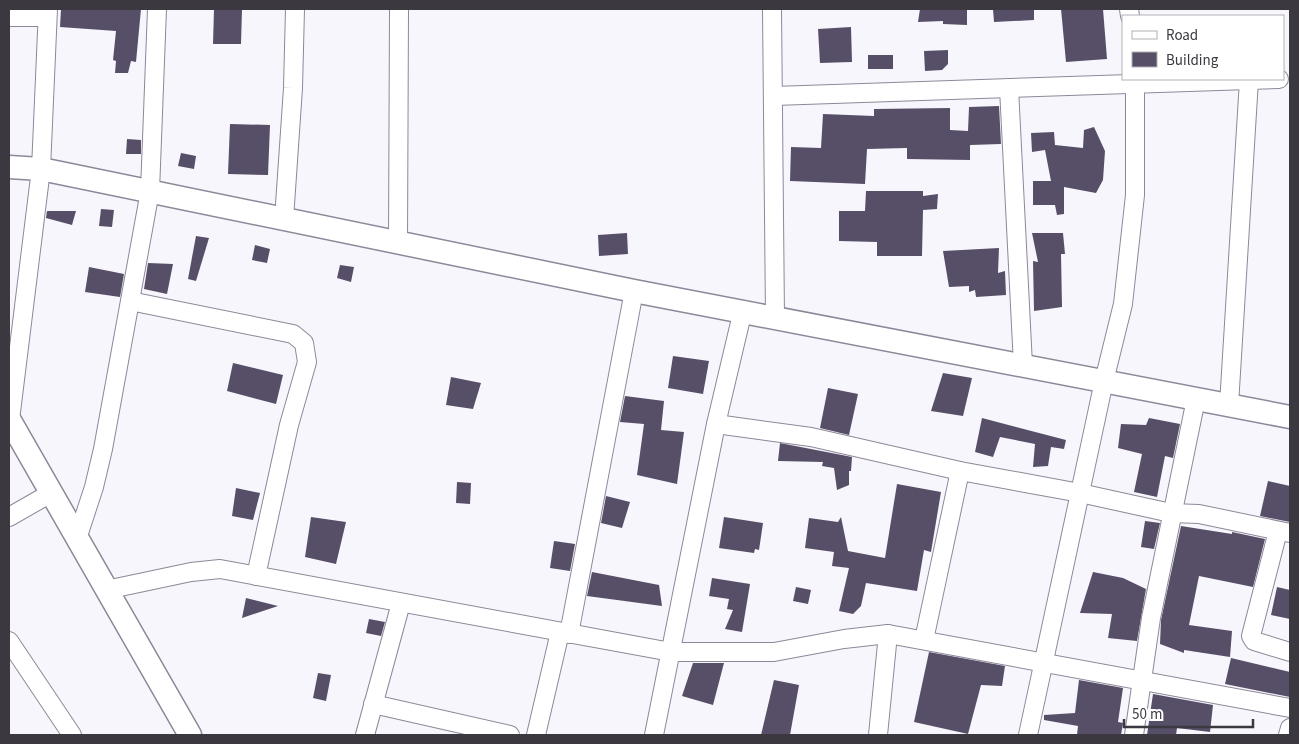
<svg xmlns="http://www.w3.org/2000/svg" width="1299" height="744" font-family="'Source Sans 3',sans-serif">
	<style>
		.building { fill: #574f67 }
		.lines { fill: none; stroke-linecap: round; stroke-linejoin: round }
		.minor-casing { stroke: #8d8899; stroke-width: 20 }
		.tertiary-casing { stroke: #8d8899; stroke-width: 25 }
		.minor { stroke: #fff; stroke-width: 18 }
		.tertiary { stroke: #fff; stroke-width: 22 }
	</style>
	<rect width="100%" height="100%" fill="#f8f6fd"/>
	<g class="building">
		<polygon points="61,9 141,9 136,62 131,61 128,73 115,73 116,61 113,60 116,31 60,27"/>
		<polygon points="214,9 242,9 241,44 213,44"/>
		<polygon points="920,9 967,9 967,25 943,24 943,21 918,22"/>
		<polygon points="993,9 1034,9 1034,20 994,22"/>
		<polygon points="1061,9 1103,9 1107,59 1066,62"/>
		<polygon points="851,27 852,62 820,63 818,29"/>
		<polygon points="948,50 948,64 942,70 925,71 924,51"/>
		<rect x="868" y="55" width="25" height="14"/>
		<polygon points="999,106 1001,144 970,145 970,160 907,159 907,148 867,149 865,184 790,181 791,147 821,148 823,114 874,116 874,109 950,108 950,130 968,131 969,107"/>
		<polygon points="230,124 270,125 268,175 228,174"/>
		<polygon points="1094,127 1105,151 1103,180 1096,193 1064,187 1064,214 1057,215 1055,205 1033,205 1033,181 1051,181 1045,150 1032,152 1031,133 1054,132 1055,145 1083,148 1084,130"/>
		<polygon points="127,139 141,140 141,154 126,154"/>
		<polygon points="181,153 196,156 194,169 178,166"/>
		<polygon points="866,191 923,191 923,196 938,194 937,209 923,210 922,256 877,256 877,242 839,241 839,211 865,211"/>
		<polygon points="101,209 114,210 112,227 99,226"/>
		<polygon points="47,211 76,211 72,225 46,218"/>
		<polygon points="627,233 628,254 599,256 598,235"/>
		<polygon points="1032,233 1063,233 1065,254 1061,254 1062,307 1034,311 1033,261 1038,262"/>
		<polygon points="196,236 209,238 196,281 188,279"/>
		<polygon points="255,245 270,249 267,263 252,260"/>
		<polygon points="999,248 998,273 1005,271 1006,295 976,297 975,290 969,292 969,286 949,287 943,251"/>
		<polygon points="148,263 173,264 167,294 144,289"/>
		<polygon points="340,265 354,267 351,282 337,278"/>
		<polygon points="89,267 124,274 120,297 85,292"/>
		<polygon points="673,356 709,361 703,394 668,388"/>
		<polygon points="233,363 283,375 276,404 227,391"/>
		<polygon points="943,373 972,378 963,416 931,411"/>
		<polygon points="451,377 481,383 473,409 446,405"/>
		<polygon points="828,388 858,394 849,435 820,428"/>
		<polygon points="625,396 664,401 661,430 684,432 677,484 637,475 644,424 620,422"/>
		<polygon points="982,418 1066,440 1064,449 1051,447 1048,466 1033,467 1035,444 1000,437 993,457 975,452"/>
		<polygon points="1149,418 1180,424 1173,458 1165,456 1157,497 1134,492 1142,454 1118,448 1121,424 1146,425"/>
		<polygon points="780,443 852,457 851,471 849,471 849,485 837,490 834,468 822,466 823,462 778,461"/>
		<polygon points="1268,481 1290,486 1290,522 1260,516"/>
		<polygon points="457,482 471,483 470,504 456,503"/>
		<polygon points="897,484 941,492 931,552 924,550 917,591 866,583 861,606 853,614 839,611 849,568 832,566 834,552 805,548 809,518 838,522 841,517 848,551 885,558"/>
		<polygon points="236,488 260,493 253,520 232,516"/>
		<polygon points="606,496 630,502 622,528 601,523"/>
		<polygon points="311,517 346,522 336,564 305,557"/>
		<polygon points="724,517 763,523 759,550 755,549 754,553 719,548"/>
		<polygon points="1145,521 1160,523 1154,549 1141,547"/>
		<polygon points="1181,526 1232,534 1232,532 1265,539 1253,587 1199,576 1189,625 1232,631 1230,657 1184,650 1184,653 1160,644 1161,620"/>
		<polygon points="554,541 575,544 570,571 550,568"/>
		<polygon points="592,572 659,585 662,606 587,596"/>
		<polygon points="1093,572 1123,578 1146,589 1137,641 1108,638 1112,614 1080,613"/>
		<polygon points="712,578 750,584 742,632 725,629 733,610 727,609 729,599 709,596"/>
		<polygon points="796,587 811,590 808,604 793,601"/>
		<polygon points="1277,587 1290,590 1290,619 1271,615"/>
		<polygon points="246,598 278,606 242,618"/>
		<polygon points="369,619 385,622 381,636 366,633"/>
		<polygon points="929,652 1005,666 1002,686 981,685 968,734 914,722"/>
		<polygon points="1231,658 1290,672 1290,697 1225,684"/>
		<polygon points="693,663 724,663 713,705 682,696"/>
		<polygon points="318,673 331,675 326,701 313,698"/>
		<polygon points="774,680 799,685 790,735 761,735"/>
		<polygon points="1079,680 1123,688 1118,722 1123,723 1121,735 1077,735 1078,726 1044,720 1044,715 1075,713"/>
		<polygon points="1153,694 1213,705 1210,732 1177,728 1176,735 1147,735"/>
	</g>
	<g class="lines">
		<g class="minor-casing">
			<g id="minor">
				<polyline points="772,9 775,318"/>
				<polyline points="1129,9 1130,16"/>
				<polyline points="9,17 47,17"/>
				<polyline points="1009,88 1023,365"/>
				<polyline points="774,96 1279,79"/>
				<polyline points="284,219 293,88 295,9"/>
				<polyline points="398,243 399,9"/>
				<polyline points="130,301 293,334 304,343 307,362 289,425 256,576"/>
				<polyline points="1229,405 1249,80"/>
				<polyline points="10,420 41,169 48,9"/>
				<polyline points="716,424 811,437 960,471 1080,493 1171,513 1199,514 1290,533"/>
				<polyline points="9,517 51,493"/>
				<polyline points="1278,531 1251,636 1254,641 1290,652"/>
				<polyline points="77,539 94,487 103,449 150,191 157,9"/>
				<polyline points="106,590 191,572 220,569 671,652 774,652 844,639 888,634 1290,708"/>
				<polyline points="569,634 634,291"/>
				<polyline points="924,640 960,471"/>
				<polyline points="9,641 72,735"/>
				<polyline points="373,704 510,735"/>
				<polyline points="365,735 401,603"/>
				<polyline points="536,735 560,632"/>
				<polyline points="654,735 716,424 743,310"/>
				<polyline points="878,735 888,634"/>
				<polyline points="1028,735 1104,381 1123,304 1135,195 1135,79"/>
				<polyline points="1134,735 1151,618 1196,399"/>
				<polyline points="1288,735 1290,728"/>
			</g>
		</g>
		<g class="tertiary-casing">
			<g id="tertiary">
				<polyline points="9,167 41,169 634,291 1290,417"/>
				<polyline points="9,419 190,735"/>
			</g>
		</g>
		<use href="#minor" class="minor"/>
		<use href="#tertiary" class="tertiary"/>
	</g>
	<rect width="1299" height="744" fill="none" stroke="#3b3840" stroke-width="20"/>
	<rect x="1122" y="15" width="162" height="65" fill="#ffffff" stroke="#b1afb3"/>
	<rect x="1132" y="31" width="25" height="8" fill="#ffffff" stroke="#b1afb3"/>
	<text x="1166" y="40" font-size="15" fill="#3b3840">Road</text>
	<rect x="1132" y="52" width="25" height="15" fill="#574f67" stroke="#b1afb3"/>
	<text x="1166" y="65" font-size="15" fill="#3b3840">Building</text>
	<path d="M1124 719v8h129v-8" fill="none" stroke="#3b3840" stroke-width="2.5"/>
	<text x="1132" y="719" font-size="15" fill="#3b3840" stroke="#ffffff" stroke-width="4" paint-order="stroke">50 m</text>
</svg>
